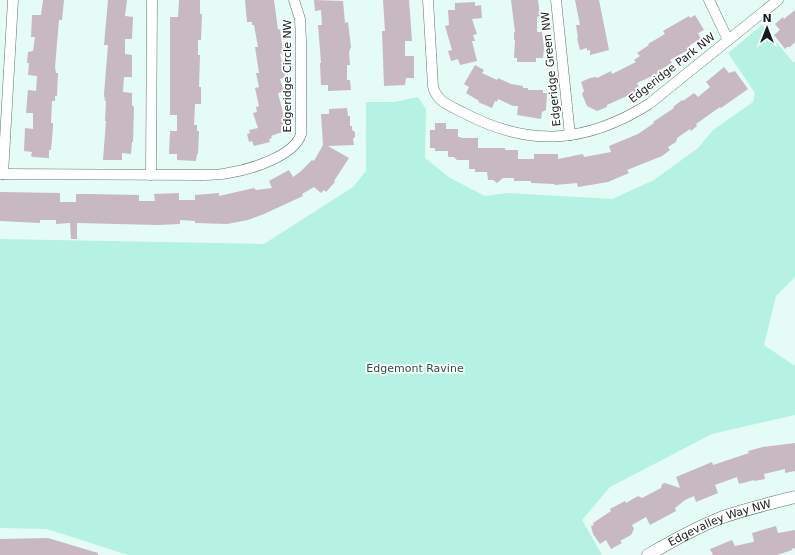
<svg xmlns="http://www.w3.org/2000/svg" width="795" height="555" font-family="'DejaVu Sans',sans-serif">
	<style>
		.green { fill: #b5f2e4 }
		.building { fill: #c8b8c2 }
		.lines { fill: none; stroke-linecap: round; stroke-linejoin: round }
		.minor-casing { stroke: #60736f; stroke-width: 11 }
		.tertiary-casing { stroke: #60736f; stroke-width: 13 }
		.minor { stroke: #fff; stroke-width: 10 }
		.tertiary { stroke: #fff; stroke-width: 12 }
		.labels { text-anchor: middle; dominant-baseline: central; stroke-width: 3.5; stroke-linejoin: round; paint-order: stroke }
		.street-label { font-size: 11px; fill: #141b19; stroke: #fff }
		.park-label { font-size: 11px; fill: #265148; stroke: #fff }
	</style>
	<rect width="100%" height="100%" fill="#e5fbf5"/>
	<polygon class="green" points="762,25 793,62 795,62 795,277 776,296 764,345 795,366 795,415 712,434 610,487 582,520 602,555 128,555 47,529 0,528 0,239 264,244 353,187 366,171 366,102 394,102 418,97 426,109 425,158 450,178 485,196 508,193 612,199 654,180 698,148 713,130 753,102 755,93 728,53"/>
	<g class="building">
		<polygon points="43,0 64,0 62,20 59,20 55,67 56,73 58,73 57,96 55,96 55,101 52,101 51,123 53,123 53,127 51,150 49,150 49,158 33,157 31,156 32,152 24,151 25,128 33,129 33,113 26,113 28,90 36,91 37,76 28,75 29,63 27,63 28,52 33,51 35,37 31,37 32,15 41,15"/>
		<polygon points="108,0 127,0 125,16 133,17 132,39 125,39 125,54 132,55 132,77 124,77 123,92 132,93 132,105 134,107 133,142 132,142 131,154 122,153 122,160 103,160 106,121 105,121 106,101 105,101 104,94 108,45 104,45"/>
		<polygon points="179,0 200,0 200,14 202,14 201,40 198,40 198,55 200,55 199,87 201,87 201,104 195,104 194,125 197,125 197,131 199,131 198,154 197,154 196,161 177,160 177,154 169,154 170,131 177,131 177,115 170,115 170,17 178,17"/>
		<polygon points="245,0 274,0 278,30 280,29 283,53 280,54 285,76 283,77 283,78 280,79 284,92 278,93 284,117 281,118 285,131 271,136 272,138 269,139 270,142 254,146 252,141 249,142 247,134 250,133 249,130 258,128 253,113 257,112 256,107 259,106 255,88 259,87 256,73 259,73 255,47 258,47 254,25 252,25 252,22 247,22"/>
		<polygon points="314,0 343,1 345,23 348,22 351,47 349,52 350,65 347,65 347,80 350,80 351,90 328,91 328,85 321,85 320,63 321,63 318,25 322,25 321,10 315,11"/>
		<polygon points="383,0 409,0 412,41 405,41 405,56 414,56 414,78 406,78 405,85 384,86 382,31 385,31"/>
		<polygon points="511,0 538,0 540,16 537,17 537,32 542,32 544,48 543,58 536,58 536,62 517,62 517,58 514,58 515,40 514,40 514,32 515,32"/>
		<polygon points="575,0 599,0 609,50 590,55 590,50 587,51 587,48 580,50 577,38 578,38 576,25 580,25"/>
		<polygon points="475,2 475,6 481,5 482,18 472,19 477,34 473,35 475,41 472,41 477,61 460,65 458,59 451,61 448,51 452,50 445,26 449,25 448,10 455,10 455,3"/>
		<polygon points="795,10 795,42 790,47 787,47 785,49 774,35 780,30 775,24 783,17 784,19"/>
		<polygon points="695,15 704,30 698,33 701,39 690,45 690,49 670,60 672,63 660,70 661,72 637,83 640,90 607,105 607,107 597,111 587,106 582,94 584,91 581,82 590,78 596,77 597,78 611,71 612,74 636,62 634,60 640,56 637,53 649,45 648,44 665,34 663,31 689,16 690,18"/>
		<polygon points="475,65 484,70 482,73 497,80 498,78 511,84 523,86 523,88 528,88 528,90 543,90 543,93 547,93 546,110 542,112 541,119 517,115 518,106 513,106 498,99 497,102 495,101 492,108 478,102 479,101 466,93 469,87 464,84"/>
		<polygon points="724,67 729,73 735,71 748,89 721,108 720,107 696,124 697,126 691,131 690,129 677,138 676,142 668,147 670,150 662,156 627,170 629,173 608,182 578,187 577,183 555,185 554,184 531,183 531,181 514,181 514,178 503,178 497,183 493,180 488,180 487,172 475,172 475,169 469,169 469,160 457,160 454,157 448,157 448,151 435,151 435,148 430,148 430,130 435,130 435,123 446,123 446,129 458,129 458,137 461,137 461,138 478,138 478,148 505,148 505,150 518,150 518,159 534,159 534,154 558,154 558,159 583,154 584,157 611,152 609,146 638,134 654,123 653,122 674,108 673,107 682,100 683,101 694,93 698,97 710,87 706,82"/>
		<polygon points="347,108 348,116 350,116 350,126 352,126 352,130 355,132 355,137 353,139 354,145 328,146 349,158 334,181 335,182 326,192 324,190 321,193 314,187 302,194 303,196 264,214 248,220 227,224 195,223 195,221 180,220 180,224 158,225 77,223 77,239 71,239 70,223 56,224 56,220 40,220 40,223 0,221 0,192 60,193 60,202 76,202 76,194 90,194 139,195 139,201 155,201 154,194 179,193 179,200 195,200 195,195 219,193 219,196 254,188 256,190 272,188 269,181 289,170 293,177 300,172 312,160 314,161 323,145 321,114 329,114 329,109"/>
		<polygon points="795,443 795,471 785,473 785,469 764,474 765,479 754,481 754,480 739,484 737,477 715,485 718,493 696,502 694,496 685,500 675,508 676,511 650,525 646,517 632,525 634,529 631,535 620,541 622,543 611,549 606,540 600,544 593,534 591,526 594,525 593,523 611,511 610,509 625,501 626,503 638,496 642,498 661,488 662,484 665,483 680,488 676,477 712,462 713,465 749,453 748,451 763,447"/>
		<polygon points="776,526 778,533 795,530 795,548 792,549 792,550 777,555 713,555 710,549 732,540 735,546 753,542 754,541 752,533"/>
		<polygon points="48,538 98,553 98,555 0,555 0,539"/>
	</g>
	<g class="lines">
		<g class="minor-casing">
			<g id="minor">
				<path d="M 428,0 L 433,86 C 436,102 451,106 464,113 C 530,148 587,143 649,104 L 778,0"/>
				<polyline points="556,0 570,135"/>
				<polyline points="709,0 728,40"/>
				<path d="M 0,174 L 203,175 C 212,175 220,175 228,173 C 249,170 295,156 301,134 L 301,40 L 300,19 L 294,0"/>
				<polyline points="3,174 13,0"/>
				<polyline points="151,175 152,0"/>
			</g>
		</g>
		<g class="tertiary-casing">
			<g id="tertiary">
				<path id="s1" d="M 648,555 C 672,541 697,527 723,517 C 746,509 771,503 795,497"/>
			</g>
		</g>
		<use href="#minor" class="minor"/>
		<use href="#tertiary" class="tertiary"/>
	</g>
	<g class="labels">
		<g class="street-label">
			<text transform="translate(672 68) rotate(-38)">Edgeridge Park NW</text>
			<text transform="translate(551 69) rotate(-96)">Edgeridge Green NW</text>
			<text transform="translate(287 76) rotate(-90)">Edgeridge Circle NW</text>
			<text stroke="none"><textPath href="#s1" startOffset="79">Edgevalley Way NW</textPath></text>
		</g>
		<g class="park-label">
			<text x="415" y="368">Edgemont Ravine</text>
		</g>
	</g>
	<g transform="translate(767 28)" stroke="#ffffff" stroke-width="3" paint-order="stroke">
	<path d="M0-3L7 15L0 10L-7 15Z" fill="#141b19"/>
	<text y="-6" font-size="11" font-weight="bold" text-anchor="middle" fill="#141b19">N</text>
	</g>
</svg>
